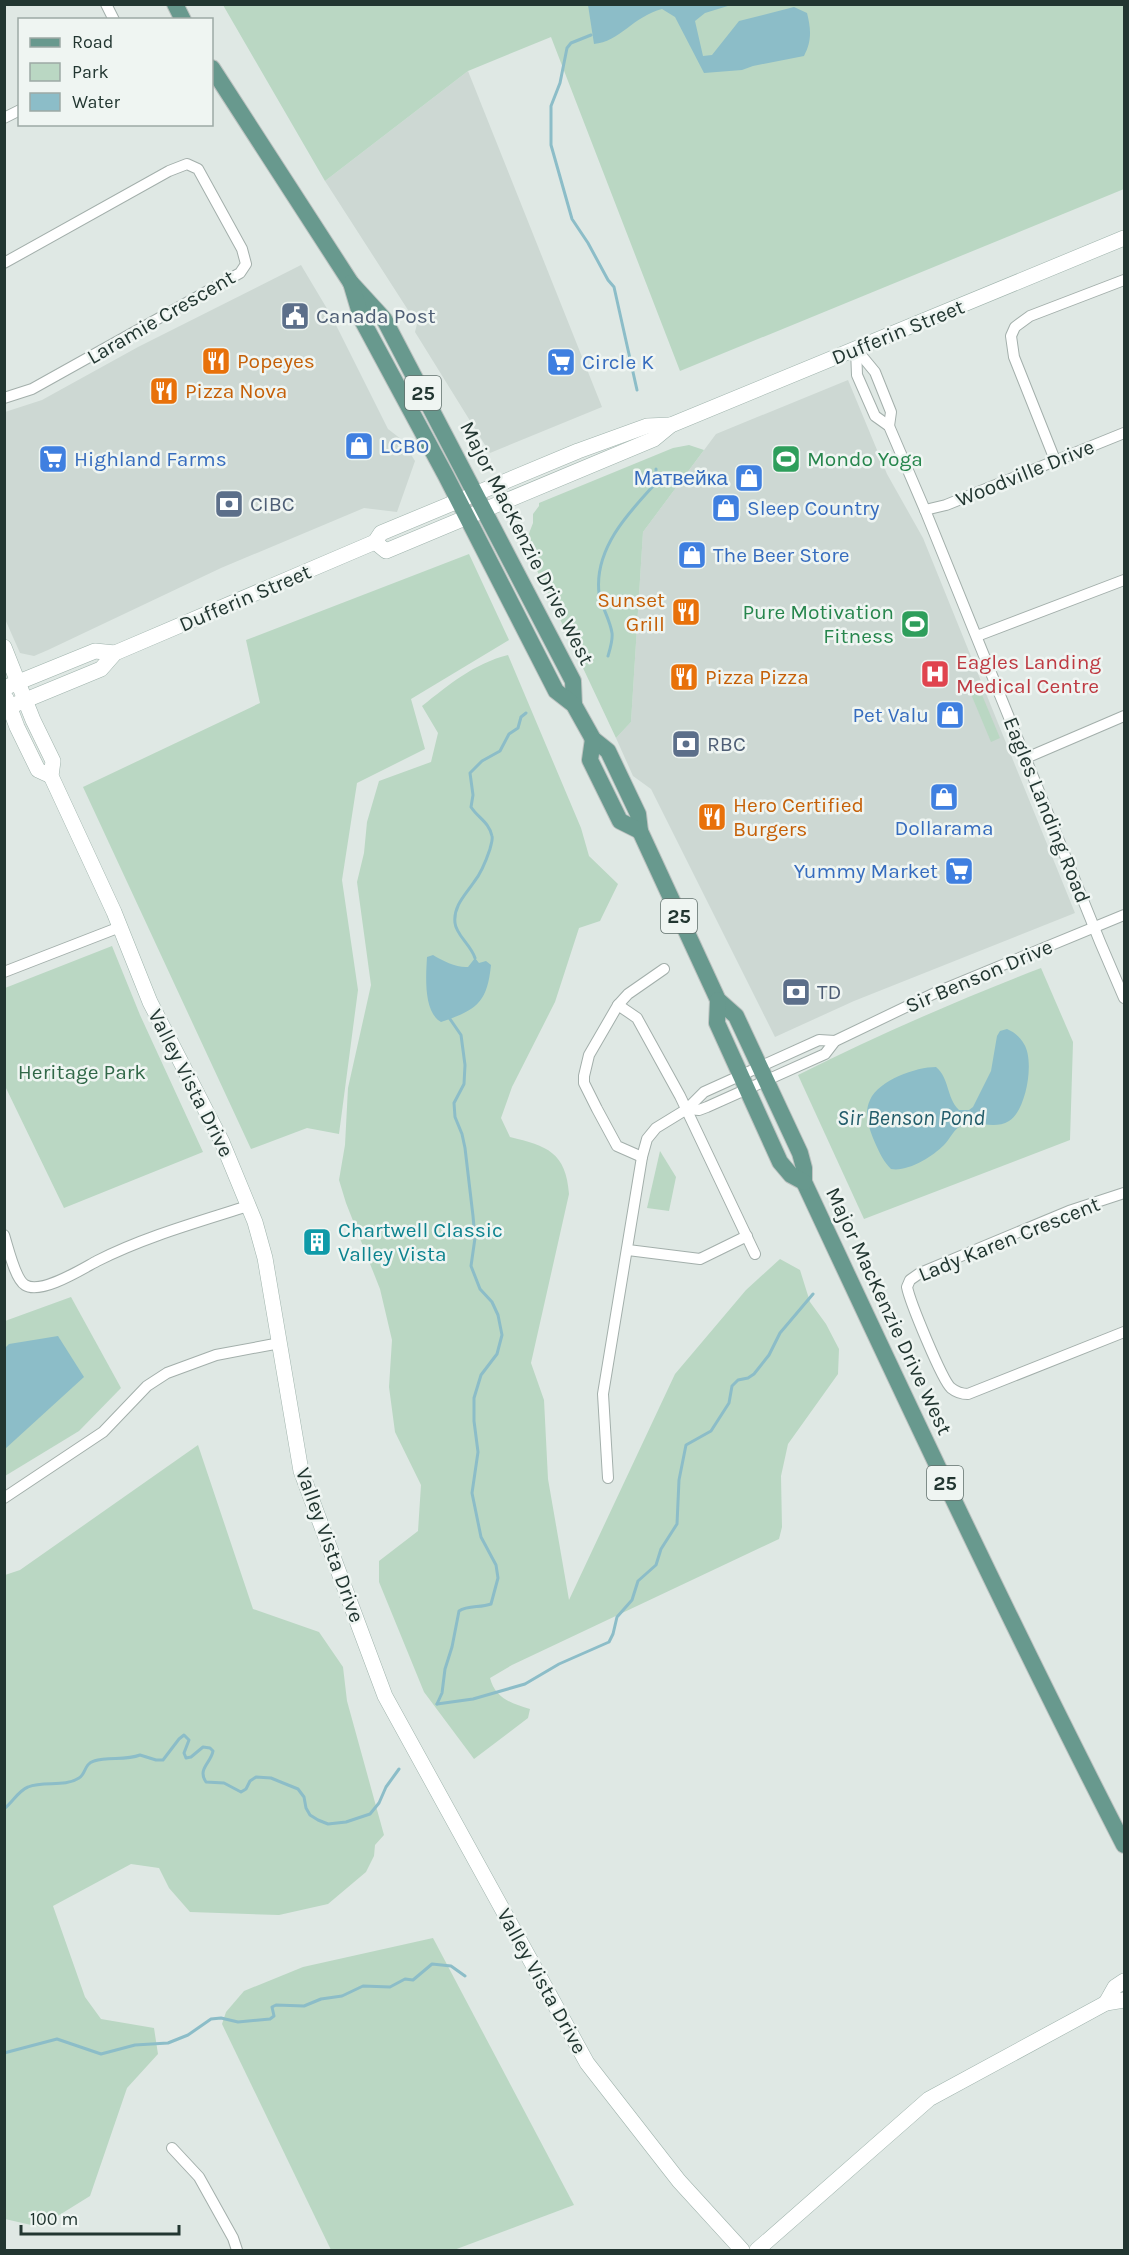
<svg xmlns="http://www.w3.org/2000/svg" width="1129" height="2255" font-family="Karla,sans-serif">
	<style>
		.built { fill: #cdd8d3 }
		.green { fill: #bad7c3 }
		.water { fill: #8cbdc8 }
		.lines { fill: none; stroke-linecap: round; stroke-linejoin: round }
		.stream { stroke: #8cbdc8; stroke-width: 3 }
		.street-casing { stroke: #a3afab; stroke-width: 12 }
		.secondary-casing { stroke: #9fb3ac; stroke-width: 16 }
		.primary-casing { stroke: #bdc3c1; stroke-width: 18 }
		.street { stroke: #fff; stroke-width: 10 }
		.secondary { stroke: #fff; stroke-width: 15 }
		.primary { stroke: #68998e; stroke-width: 16 }
		.labels { text-anchor: middle; dominant-baseline: central; stroke-width: 5; stroke-linejoin: round; paint-order: stroke }
		.shield { fill: #eff5f2; stroke: #606f6b; stroke-width: 1.5 }
		.shield-label { font-size: 20px; font-weight: bold; fill: #223631 }
		.service-label { font-size: 21px; fill: #4e5e75; stroke: #eff5f2; text-anchor: start }
		.street-label { font-size: 21px; fill: #223631; stroke: #eff5f2 }
		.food-label { font-size: 21px; fill: #c56008; stroke: #eff5f2; text-anchor: start }
		.shop-label { font-size: 21px; fill: #366cbe; stroke: #eff5f2; text-anchor: start }
		.leisure-label { font-size: 21px; fill: #27864d; stroke: #eff5f2; text-anchor: start }
		.health-label { font-size: 21px; fill: #be3a42; stroke: #eff5f2; text-anchor: start }
		.park-label { font-size: 21px; fill: #316848; stroke: #eff5f2 }
		.culture-label { font-size: 21px; fill: #0d838f; stroke: #eff5f2; text-anchor: start }
		.water-label { font-size: 22px; font-style: italic; fill: #235d6b; stroke: #eff5f2 }
	</style>
	<rect width="100%" height="100%" fill="#dfe8e4"/>
	<g class="built">
		<polygon points="468,71 602,407 490,453 415,332 417,324 325,181"/>
		<polygon points="301,265 332,317 388,429 410,446 407,448 415,461 397,512 364,508 221,568 48,650 34,656 20,653 5,619 5,412 42,400 138,347"/>
		<polygon points="848,380 887,474 923,538 1075,913 854,1001 775,1037 651,789 633,776 616,738 631,722 643,532 716,434"/>
	</g>
	<g class="green">
		<polygon points="223,5 1124,5 1124,189 680,371 551,37 468,71 325,181"/>
		<polygon points="689,445 704,450 643,532 631,722 616,738 534,564 536,560 528,536 533,523 533,514 539,506 539,503 673,448"/>
		<polygon points="469,554 509,640 411,699 425,749 357,783 342,880 358,990 339,1134 307,1128 251,1149 83,787 260,703 246,640"/>
		<path d="M 508,655 L 581,828 L 589,856 L 618,884 L 600,921 L 579,928 L 555,1002 L 512,1087 L 501,1118 L 510,1137 C 547,1146 566,1152 569,1194 L 531,1363 L 544,1400 L 548,1479 L 569,1600 L 675,1374 L 746,1290 L 780,1259 L 800,1270 L 810,1302 L 826,1324 L 839,1349 L 838,1374 L 788,1444 L 781,1476 L 782,1527 L 779,1539 L 512,1665 L 490,1678 C 495,1698 512,1704 530,1709 L 528,1718 L 474,1759 L 424,1692 L 379,1582 L 379,1561 L 418,1531 L 421,1485 L 395,1432 L 389,1387 L 392,1340 L 380,1289 L 346,1203 L 339,1180 L 345,1145 L 348,1088 L 371,985 L 357,882 L 364,853 L 367,822 L 379,781 L 431,762 L 438,733 L 422,706 C 450,684 473,664 508,655 Z"/>
		<polygon points="977,683 1000,738 991,742 968,687"/>
		<polygon points="112,946 140,1015 203,1152 64,1208 5,1086 5,988"/>
		<path d="M 1041,968 L 1073,1042 L 1070,1140 L 864,1219 L 798,1075 C 878,1035 958,1000 1041,968 Z"/>
		<polygon points="660,1151 676,1177 669,1211 647,1208"/>
		<polygon points="71,1297 121,1388 79,1431 5,1476 5,1321"/>
		<polygon points="198,1445 253,1609 319,1632 343,1667 347,1701 384,1835 375,1845 374,1856 366,1872 328,1904 279,1915 190,1912 169,1888 159,1868 131,1864 53,1906 85,1997 101,2019 154,2028 158,2054 127,2088 90,2196 40,2227 5,2219 5,1575 20,1570"/>
		<polygon points="433,1938 574,2205 454,2250 331,2250 222,2024 226,2012 244,1991 303,1967"/>
	</g>
	<g class="water">
		<path d="M 588,5 L 731,5 L 705,13 L 695,21 L 703,56 L 712,55 L 739,21 L 794,7 L 807,13 C 811,29 812,41 804,56 L 753,66 L 742,70 L 704,73 L 675,17 L 662,9 C 634,16 619,42 594,44 Z"/>
		<path d="M 433,955 C 443,961 457,968 468,967 L 475,958 L 479,963 L 486,961 L 491,965 C 487,1005 475,1010 441,1022 C 423,1012 426,975 427,957 Z"/>
		<path d="M 1007,1029 C 1014,1032 1020,1037 1024,1044 C 1035,1061 1026,1111 1009,1121 C 993,1131 974,1118 959,1127 C 953,1131 949,1140 944,1145 C 932,1157 908,1172 891,1169 C 884,1162 880,1154 876,1145 C 870,1131 863,1114 870,1100 C 879,1080 916,1067 936,1067 C 950,1079 946,1097 959,1110 L 969,1110 L 973,1107 L 991,1071 L 997,1036 L 1000,1031 Z"/>
		<polygon points="58,1336 84,1377 5,1449 5,1348 9,1344"/>
	</g>
	<g class="lines">
		<g class="stream">
			<polyline points="591,35 571,43 567,48 560,83 551,106 551,145 572,219 588,243 608,280 614,287 637,390"/>
			<path d="M 608,656 C 610,649 613,640 612,633 C 610,619 601,606 599,593 C 594,549 628,513 656,483 L 656,469"/>
			<path d="M 475,958 C 471,945 456,935 455,923 C 453,906 466,894 474,882 C 482,872 486,861 490,849 C 491,844 493,840 492,836 C 489,822 478,818 471,807 L 473,795 L 470,773 L 482,761 L 500,751 L 509,734 L 518,728 L 521,717 L 526,713"/>
			<path d="M 437,1704 L 442,1693 L 445,1669 L 452,1647 L 459,1611 C 468,1605 480,1608 491,1604 L 498,1578 L 496,1565 L 481,1537 L 472,1493 L 478,1452 L 474,1421 L 474,1398 L 481,1375 L 497,1354 L 502,1335 L 498,1315 L 492,1302 L 480,1289 L 471,1266 L 475,1238 L 473,1216 L 465,1148 L 462,1134 L 455,1117 L 454,1103 L 464,1084 L 465,1065 L 461,1035 L 450,1019"/>
			<polyline points="437,1704 473,1699 525,1684 559,1664 609,1642 613,1634 617,1617 632,1600 638,1581 656,1565 661,1549 677,1524 679,1480 686,1445 711,1431 729,1403 732,1386 738,1380 748,1378 754,1374 769,1355 780,1333 813,1294"/>
			<path d="M 4,1809 C 13,1802 18,1791 28,1787 C 44,1780 64,1788 79,1778 C 86,1774 84,1764 94,1761 C 108,1756 125,1761 140,1755 L 156,1760 L 163,1760 L 179,1739 L 184,1735 L 189,1740 L 184,1753 L 186,1758 L 191,1757 L 203,1747 L 210,1748 L 213,1751 C 211,1763 197,1769 206,1782 L 224,1783 L 241,1792 L 246,1789 L 250,1781 L 256,1777 L 271,1778 L 298,1789 L 304,1797 L 306,1808 L 310,1815 L 318,1820 L 328,1824 L 346,1822 L 370,1814 L 379,1803 L 386,1787 L 399,1769"/>
			<polyline points="4,2053 57,2039 101,2054 135,2045 168,2043 188,2035 211,2019 221,2018 238,2022 270,2019 274,2016 272,2007 276,2005 304,2006 321,1999 342,1996 363,1986 390,1987 405,1979 413,1980 432,1964 451,1966 465,1976"/>
		</g>
		<g class="street-casing">
			<g id="street">
				<polyline points="106,4 114,20"/>
				<polyline points="4,118 20,110"/>
				<polyline points="4,263 169,171 187,164 198,169 242,249 246,264 240,273 32,389 4,398"/>
				<polyline points="856,349 857,375 875,416 889,426 925,510 1100,942 1124,998"/>
				<polyline points="856,349 875,372 891,412 889,426"/>
				<polyline points="1055,460 1014,357 1011,336 1015,327 1030,316 1124,280"/>
				<polyline points="925,510 946,505 1124,433"/>
				<polyline points="977,636 1124,580"/>
				<polyline points="1026,758 1124,716"/>
				<polyline points="4,972 120,927"/>
				<polyline points="618,1005 637,1018 680,1096 755,1254"/>
				<polyline points="687,1109 699,1110 707,1107 825,1054 835,1041 937,992 1124,915"/>
				<polyline points="642,1157 617,1146 597,1109 584,1083 584,1076 589,1055 618,1005 628,994 664,969"/>
				<path d="M 1124,1193 L 1069,1211 L 920,1273 L 910,1280 L 907,1287 C 910,1302 942,1380 951,1388 C 956,1392 962,1394 968,1394 L 1124,1332"/>
				<path d="M 4,1235 C 8,1247 15,1279 25,1285 C 41,1295 82,1269 97,1261 C 144,1237 198,1222 248,1206"/>
				<polyline points="628,1250 700,1259 747,1236"/>
				<polyline points="608,1478 603,1394 642,1157 647,1139 656,1128 687,1109 704,1092 819,1040 835,1041"/>
				<polyline points="4,1498 103,1432 147,1386 167,1373 216,1355 280,1343"/>
				<polyline points="172,2148 199,2177 233,2238 237,2250"/>
			</g>
		</g>
		<g class="secondary-casing">
			<g id="secondary">
				<polyline points="375,542 386,551 654,439 671,425 1124,238"/>
				<polyline points="4,647 33,720 53,761 51,776 114,912 150,1002 222,1142 255,1222 265,1258 301,1471 385,1696 587,2063 679,2181 742,2250"/>
				<polyline points="4,688 95,651 115,653"/>
				<polyline points="6,698 17,727 38,770 51,776"/>
				<polyline points="4,709 101,669 115,653 375,542 381,533 578,451 647,426 671,425"/>
				<polyline points="1106,2003 1115,1987 1124,1981"/>
				<polyline points="757,2250 929,2099 1106,2003 1124,2000"/>
			</g>
		</g>
		<g class="primary-casing">
			<g id="primary">
				<polyline points="175,4 183,20"/>
				<polyline points="212,68 351,283 384,319 573,681 574,705"/>
				<path d="M 351,283 L 362,320 L 446,476 L 556,691 L 574,705 L 593,739 L 608,751 L 638,814 L 640,831 L 718,1000 L 736,1016 L 800,1153 L 804,1168 L 804,1182 C 908,1405 1012,1627 1124,1845"/>
				<polyline points="593,739 590,760 620,821 640,831"/>
				<polyline points="718,1000 717,1023 780,1162 791,1175 804,1182"/>
			</g>
		</g>
		<use href="#street" class="street"/>
		<use href="#secondary" class="secondary"/>
		<use href="#primary" class="primary"/>
	</g>
	<defs>
		<g id="civic-square" transform="scale(1.5)"><rect x="-9" y="-9" width="18" height="18" rx="4" fill="#5c6f8a" stroke="#eff5f2"/><path d="M-.6-6.5H3V-4.5H.6V-3L4-1V1h2V6H-6V1h2V-1L-.6-3ZM-1.2 2.5V6h2.4V2.5Z" fill="#fff"/></g>
		<g id="restaurant-square" transform="scale(1.5)"><rect x="-9" y="-9" width="18" height="18" rx="4" fill="#e8710a" stroke="#eff5f2"/><path d="M-5-6h1v4h1v-4h1v4h1v-4h1v5L-1.5 .5V6h-2V.5L-5-1ZM5-6V6H3V1.5H1.5Q1.5-4 5-6Z" fill="#fff"/></g>
		<g id="supermarket-square" transform="scale(1.5)"><rect x="-9" y="-9" width="18" height="18" rx="4" fill="#3f7fe0" stroke="#eff5f2"/><path d="M-6-5.5h2.5l.6 2H6L4.5 2H-2.5L-4.4-4H-6ZM-1.5 3.2a1.3 1.3 0 1 0 .1 0ZM3 3.2a1.3 1.3 0 1 0 .1 0Z" fill="#fff"/></g>
		<g id="shop-square" transform="scale(1.5)"><rect x="-9" y="-9" width="18" height="18" rx="4" fill="#3f7fe0" stroke="#eff5f2"/><path d="M-5-2.5h2.3a2.7 3.5 0 0 1 5.4 0H5L5.5 6h-11ZM-1.5-2.5h3a1.5 2.3 0 0 0-3 0Z" fill="#fff"/></g>
		<g id="stadium-square" transform="scale(1.5)"><rect x="-9" y="-9" width="18" height="18" rx="4" fill="#2e9e5b" stroke="#eff5f2"/><path d="M0-5a6.5 5 0 1 0 0 10a6.5 5 0 1 0 0-10ZM-3.5-1.8h7v3.6h-7Z" fill="#fff"/></g>
		<g id="bank-square" transform="scale(1.5)"><rect x="-9" y="-9" width="18" height="18" rx="4" fill="#5c6f8a" stroke="#eff5f2"/><path d="M-6-4H6V4H-6ZM0-2.3a2.3 2.3 0 1 0 0 4.6a2.3 2.3 0 1 0 0-4.6Z" fill="#fff"/></g>
		<g id="hospital-square" transform="scale(1.5)"><rect x="-9" y="-9" width="18" height="18" rx="4" fill="#e0444e" stroke="#eff5f2"/><path d="M-5-5h3v3.5h4V-5h3V5h-3V1.5h-4V5h-3Z" fill="#fff"/></g>
		<g id="building-square" transform="scale(1.5)"><rect x="-9" y="-9" width="18" height="18" rx="4" fill="#0f9aa8" stroke="#eff5f2"/><path d="M-4-6H4V6H1V3H-1V6H-4ZM-2.5-4.3h1.7v1.8h-1.7ZM.8-4.3h1.7v1.8H.8ZM-2.5-1h1.7V.8h-1.7ZM.8-1h1.7V.8H.8Z" fill="#fff"/></g>
	</defs>
	<g fill-rule="evenodd">
		<use href="#civic-square" x="295" y="316"/>
		<use href="#restaurant-square" x="216" y="361"/>
		<use href="#supermarket-square" x="561" y="362"/>
		<use href="#restaurant-square" x="164" y="391"/>
		<use href="#shop-square" x="359" y="446"/>
		<use href="#supermarket-square" x="53" y="459"/>
		<use href="#stadium-square" x="786" y="459"/>
		<use href="#shop-square" x="749" y="478"/>
		<use href="#bank-square" x="229" y="504"/>
		<use href="#shop-square" x="726" y="508"/>
		<use href="#shop-square" x="692" y="555"/>
		<use href="#restaurant-square" x="686" y="612"/>
		<use href="#stadium-square" x="915" y="624"/>
		<use href="#hospital-square" x="935" y="674"/>
		<use href="#restaurant-square" x="684" y="677"/>
		<use href="#shop-square" x="950" y="715"/>
		<use href="#bank-square" x="686" y="744"/>
		<use href="#shop-square" x="944" y="797"/>
		<use href="#restaurant-square" x="712" y="817"/>
		<use href="#supermarket-square" x="959" y="871"/>
		<use href="#bank-square" x="796" y="992"/>
		<use href="#building-square" x="317" y="1242"/>
	</g>
	<g class="labels">
		<g class="shield">
			<rect x="405" y="376" width="36" height="34" rx="4.5"/>
			<rect x="661" y="899" width="36" height="34" rx="4.5"/>
			<rect x="927" y="1466" width="36" height="34" rx="4.5"/>
		</g>
		<g class="shield-label">
			<text x="423" y="393">25</text>
			<text x="679" y="916">25</text>
			<text x="945" y="1483">25</text>
		</g>
		<g class="service-label">
			<text x="316" y="316">Canada Post</text>
			<text x="250" y="504">CIBC</text>
			<text x="707" y="744">RBC</text>
			<text x="817" y="992">TD</text>
		</g>
		<g class="street-label">
			<text transform="translate(161 317) rotate(-30)">Laramie Crescent</text>
			<text transform="translate(898 332) rotate(-22)">Dufferin Street</text>
			<text transform="translate(1025 473) rotate(-22)">Woodville Drive</text>
			<text transform="translate(527 543) rotate(63)">Major MacKenzie Drive West</text>
			<text transform="translate(245 598) rotate(-23)">Dufferin Street</text>
			<text transform="translate(1047 810) rotate(68)">Eagles Landing Road</text>
			<text transform="translate(979 976) rotate(-23)">Sir Benson Drive</text>
			<text transform="translate(191 1083) rotate(63)">Valley Vista Drive</text>
			<text transform="translate(1009 1239) rotate(-22)">Lady Karen Crescent</text>
			<text transform="translate(889 1311) rotate(65)">Major MacKenzie Drive West</text>
			<text transform="translate(330 1545) rotate(70)">Valley Vista Drive</text>
			<text transform="translate(542 1981) rotate(61)">Valley Vista Drive</text>
		</g>
		<g class="food-label">
			<text x="237" y="361">Popeyes</text>
			<text x="185" y="391">Pizza Nova</text>
			<text x="665" y="600" text-anchor="end">Sunset<tspan x="665" dy="24">Grill</tspan></text>
			<text x="705" y="677">Pizza Pizza</text>
			<text x="733" y="805">Hero Certified<tspan x="733" dy="24">Burgers</tspan></text>
		</g>
		<g class="shop-label">
			<text x="582" y="362">Circle K</text>
			<text x="380" y="446">LCBO</text>
			<text x="74" y="459">Highland Farms</text>
			<text x="728" y="478" text-anchor="end">Матвейка</text>
			<text x="747" y="508">Sleep Country</text>
			<text x="713" y="555">The Beer Store</text>
			<text x="929" y="715" text-anchor="end">Pet Valu</text>
			<text x="944" y="828" text-anchor="middle">Dollarama</text>
			<text x="938" y="871" text-anchor="end">Yummy Market</text>
		</g>
		<g class="leisure-label">
			<text x="807" y="459">Mondo Yoga</text>
			<text x="894" y="612" text-anchor="end">Pure Motivation<tspan x="894" dy="24">Fitness</tspan></text>
		</g>
		<g class="health-label">
			<text x="956" y="662">Eagles Landing<tspan x="956" dy="24">Medical Centre</tspan></text>
		</g>
		<g class="park-label">
			<text x="82" y="1072">Heritage Park</text>
		</g>
		<g class="culture-label">
			<text x="338" y="1230">Chartwell Classic<tspan x="338" dy="24">Valley Vista</tspan></text>
		</g>
		<g class="water-label">
			<text x="911" y="1118">Sir Benson Pond</text>
		</g>
	</g>
	<rect width="1129" height="2255" fill="none" stroke="#223631" stroke-width="12"/>
	<rect x="18" y="18" width="195" height="108" fill="#eff5f2" stroke="#9da9a5" stroke-width="1.5"/>
	<rect x="30" y="38" width="30" height="9" fill="#68998e" stroke="#9da9a5" stroke-width="1.5"/>
	<text x="72" y="48" font-size="18" fill="#223631">Road</text>
	<rect x="30" y="63" width="30" height="18" fill="#bad7c3" stroke="#9da9a5" stroke-width="1.5"/>
	<text x="72" y="78" font-size="18" fill="#223631">Park</text>
	<rect x="30" y="93" width="30" height="18" fill="#8cbdc8" stroke="#9da9a5" stroke-width="1.5"/>
	<text x="72" y="108" font-size="18" fill="#223631">Water</text>
	<path d="M21 2225v9h158v-9" fill="none" stroke="#223631" stroke-width="3"/>
	<text x="30" y="2225" font-size="18" fill="#223631" stroke="#eff5f2" stroke-width="4.5" paint-order="stroke">100 m</text>
</svg>
